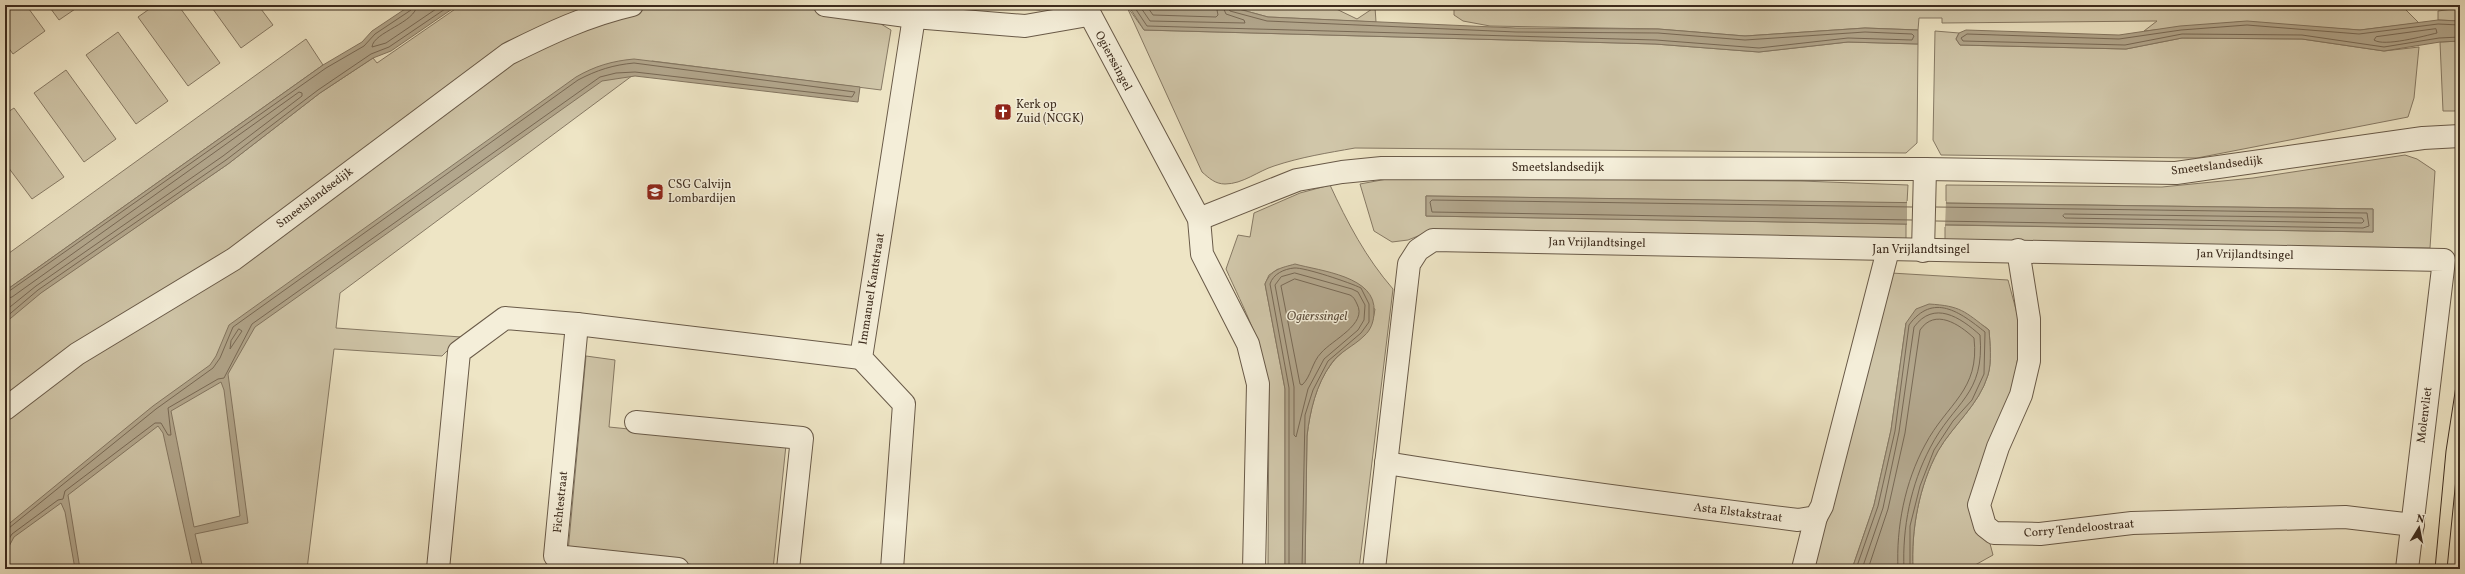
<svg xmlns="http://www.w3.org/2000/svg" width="2465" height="574" font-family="Vollkorn,serif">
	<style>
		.green { fill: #d0c6a9; stroke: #867964 }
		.water { fill: #b2a68c; stroke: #837560; fill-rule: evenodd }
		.pier { fill: #eee5c5 }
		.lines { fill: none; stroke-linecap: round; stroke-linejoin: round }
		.shore { stroke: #786955; stroke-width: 1 }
		.street-casing { stroke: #695a48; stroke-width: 24 }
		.street { stroke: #f4eed9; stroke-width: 22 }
		.tram { stroke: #3d2c1e; stroke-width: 1 }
		.labels { text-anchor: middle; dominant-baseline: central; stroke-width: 3; stroke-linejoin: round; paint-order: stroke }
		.street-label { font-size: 12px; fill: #3d2c1e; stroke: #f4eed9 }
		.poi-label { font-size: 12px; fill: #3d2c1e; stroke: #f4eed9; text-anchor: start }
		.water-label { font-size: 13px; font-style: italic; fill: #60513f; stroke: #f4eed9 }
	</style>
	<rect width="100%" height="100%" fill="#eee5c5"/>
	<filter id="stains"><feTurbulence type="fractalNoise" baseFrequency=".005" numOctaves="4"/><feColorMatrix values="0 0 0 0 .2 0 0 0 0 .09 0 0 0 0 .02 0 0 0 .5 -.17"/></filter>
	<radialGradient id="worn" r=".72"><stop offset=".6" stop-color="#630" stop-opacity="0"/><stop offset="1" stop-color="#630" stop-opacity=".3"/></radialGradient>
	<g class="green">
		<polygon points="5,5 26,5 45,31 13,54 5,43"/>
		<polygon points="48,5 81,5 59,20"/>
		<polygon points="155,5 178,5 220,63 188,86 138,17"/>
		<polygon points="210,5 258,5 273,25 241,48"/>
		<polygon points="461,5 885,5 881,24 891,30 881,90 652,61 340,293 336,328 461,337 442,356 334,349 307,569 5,569 5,317 228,164 320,93 373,58 377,63"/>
		<polygon points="979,5 1047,5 1040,10"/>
		<path d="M 1126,5 L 1144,30 L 1655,44 L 1759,52 L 1848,42 L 1918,44 L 1917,143 L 1906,153 L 1355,148 C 1327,153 1301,157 1274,166 C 1258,171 1243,184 1225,184 C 1215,184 1209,178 1202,172 Z"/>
		<polygon points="1224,5 1328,5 1357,19 1375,7 1376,22 1268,17"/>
		<polygon points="1454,5 2413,5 2413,9 2405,9 2419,23 2360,30 2239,22 2144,31 2157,21 1942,23 1942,18 1919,18 1918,30 1865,28 1745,36 1658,29 1490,26 1463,21 1454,15"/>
		<polygon points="2460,8 2460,21 2438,20 2438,11"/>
		<polygon points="1935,31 1959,33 1956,39 1960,45 2126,49 2182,38 2302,39 2384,51 2419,47 2414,98 2408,117 2197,158 1941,155 1933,140"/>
		<polygon points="118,32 168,101 136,124 86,55"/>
		<polygon points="306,39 323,65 5,291 5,256"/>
		<polygon points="2460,41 2460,100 2455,111 2443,111 2440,42"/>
		<polygon points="66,70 116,139 84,162 34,93"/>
		<polygon points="14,108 64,177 32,199 5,163 5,114"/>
		<polygon points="2405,155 2417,159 2435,171 2430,248 1945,241 1945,225 2373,232 2373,209 1946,203 1946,185 2162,187 2253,178"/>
		<polygon points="1444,178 1801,181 1908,185 1907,203 1426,196 1426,216 1906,224 1906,240 1428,232 1408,240 1392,242 1374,231 1360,184 1387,179"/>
		<path d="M 1330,185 C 1347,222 1366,258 1393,289 L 1359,569 L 1305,569 L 1307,436 C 1310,411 1316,383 1332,363 C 1349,341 1371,341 1375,309 L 1278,269 L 1269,275 L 1265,284 L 1285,389 L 1285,569 L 1268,569 L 1269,390 C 1264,346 1244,309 1226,269 L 1238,235 L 1250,237 L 1254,213 L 1300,193 Z"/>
		<path d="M 1891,273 L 2008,280 L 2022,332 L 2012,393 L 1984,458 L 1988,536 L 1993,555 L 1968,569 L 1913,569 C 1911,530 1919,486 1938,451 C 1953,425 1979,405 1988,375 C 1992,362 1990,343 1989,330 L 1984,326 L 1906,323 L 1891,430 L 1874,505 L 1852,569 L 1812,569 Z"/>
		<polygon points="586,356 615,360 609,427 786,445 773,569 736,569 568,552"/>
	</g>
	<g class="water">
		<polygon points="411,5 458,5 391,51 373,58 320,93 228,164 41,293 5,323 5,291 323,65 362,42 372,31"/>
		<polygon points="1128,5 1224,5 1268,17 1516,28 1658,29 1745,36 1865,28 1918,30 1918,44 1848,42 1759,52 1655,44 1144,30"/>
		<polygon points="2438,20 2460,21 2460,41 2440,42 2384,51 2302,39 2182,38 2126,49 1960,45 1956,39 1959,33 1966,30 2119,35 2180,26 2247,21 2360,30"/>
		<path d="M 634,59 L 860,87 L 858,102 L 635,76 L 602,81 L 255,327 L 228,374 L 248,523 L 195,534 L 203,569 L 193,569 L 163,433 L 158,426 L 68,495 L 80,569 L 75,569 L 65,512 L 61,503 L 14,537 L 7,550 L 5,569 L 5,527 L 153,406 L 210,365 L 216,356 L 229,325 L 576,77 C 595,66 612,61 634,59 ZM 221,382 L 224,390 L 240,516 L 194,527 L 171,411 Z"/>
		<polygon points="1426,196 2373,209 2373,232 1426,216"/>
		<path d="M 1295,264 C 1320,271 1377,276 1374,312 C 1374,321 1371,330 1364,336 C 1354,346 1339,352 1331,364 C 1316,385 1310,411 1307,436 L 1305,569 L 1285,569 L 1285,389 L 1265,284 C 1271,269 1281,268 1295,264 Z"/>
		<path d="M 1929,304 C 1961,306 1964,311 1989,330 C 1990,343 1992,362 1988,375 C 1979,405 1953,425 1938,451 C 1919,486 1911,530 1913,569 L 1852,569 L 1874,505 L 1891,430 L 1906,323 L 1916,309 Z"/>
	</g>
	<polygon class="pier" points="1907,201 1946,201 1945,227 1907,226"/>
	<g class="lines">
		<g class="shore">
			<path d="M 417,5 C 416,23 373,32 372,47 L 386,43 L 442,5"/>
			<polyline points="1133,5 1147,26 1656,40 1759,48 1848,38 1912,40 1914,36 1912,34 1865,32 1745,40 1658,33 1516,32 1267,21 1230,11 1227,5"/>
			<polyline points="1139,5 1150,21 1245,23 1244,20 1226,14 1222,5"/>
			<polyline points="1146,5 1153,15 1216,17 1218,15 1216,5"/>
			<polyline points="2460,25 2438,24 2359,34 2247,25 2181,30 2119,39 1967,34 1961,38 1963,41 2125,45 2182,34 2302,35 2384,47 2439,38 2460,37"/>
			<path d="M 2436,29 L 2437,33 C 2424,36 2384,47 2374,40 L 2376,37 Z"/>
			<polygon points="2065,214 2362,218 2364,221 2362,223 2065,218 2063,216"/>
			<polyline points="1912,220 1432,212 1430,202 1432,200 1912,207"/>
			<polyline points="1936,221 2363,228 2369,226 2367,213 1936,207"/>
			<polygon points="1295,273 1352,289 1358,292 1365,305 1364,320 1358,330 1324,359 1308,389 1296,437 1294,435 1294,387 1275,285 1281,277"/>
			<path d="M 1295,279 L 1350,295 C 1354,297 1355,300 1357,304 C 1368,324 1332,340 1321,353 C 1312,362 1311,377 1302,385 L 1300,384 L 1281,286 Z"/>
			<polyline points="5,294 326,68 364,46 375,34 411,10 412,5"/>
			<polyline points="5,299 12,297 299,92 302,93 302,96 223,156 36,286 5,311"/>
			<polyline points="5,318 38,290 226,160 318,90 371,54 389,47 451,5"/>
			<polygon points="239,329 242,331 230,349 231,341"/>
			<path d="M 5,530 L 9,528 L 156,409 L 213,368 L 220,358 L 233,327 L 578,80 C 597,70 613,65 634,63 L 855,92 L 852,97 L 635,72 L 616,73 L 600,77 L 252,324 L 224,378 L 218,379 L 168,408 L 171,435 L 168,435 L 161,423 L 155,423 L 65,491 L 63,499 L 58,500 L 12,534 L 5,545"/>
			<path d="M 1289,569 L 1289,388 L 1270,284 C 1273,274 1284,269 1294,268 C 1304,267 1351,283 1361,288 L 1369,304 L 1369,322 L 1361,333 L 1328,361 L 1313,390 L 1305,415 L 1302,569"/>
			<path d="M 1856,569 L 1878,506 L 1895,431 L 1909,325 C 1933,292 1960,312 1985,332 L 1984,374 L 1972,400 L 1953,421 L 1934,450 L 1920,486 L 1910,526 L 1910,569"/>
			<path d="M 1862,569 L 1883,508 L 1899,432 L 1914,327 C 1934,300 1960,317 1980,335 C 1985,396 1954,401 1930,448 C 1911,484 1902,528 1904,569"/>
			<path d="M 1868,569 L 1888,509 L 1905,433 L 1920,330 C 1935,308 1959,324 1974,338 C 1980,391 1947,403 1925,445 C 1905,482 1896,527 1898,569"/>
		</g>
		<g class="street-casing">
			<g id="street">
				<polyline points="825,5 914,17 1025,26 1088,15"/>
				<polyline points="1085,5 1199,219 1202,254 1248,344 1258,384 1254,569"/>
				<polyline points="1199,219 1297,180 1342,172 1382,168 1925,169 2176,173 2423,138 2460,136"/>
				<polyline points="2018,250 2029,319 2029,361 2021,395 1998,447 1979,505 1985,526 1994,533 2040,534 2132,523 2345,517 2413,525"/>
				<polyline points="1923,251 1925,169"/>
				<polyline points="577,324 555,556 678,569"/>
				<path d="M 5,409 L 77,354 L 234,259 L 508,54 C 548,34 588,15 632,5"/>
				<polyline points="636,422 802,438 788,569"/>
				<path d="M 1386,463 C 1523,485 1660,503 1798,520 L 1816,517 L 1822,506 L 1888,250"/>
				<polyline points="438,569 459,352 505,318 577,324 861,358"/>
				<polyline points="892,569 904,404 861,358 914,17"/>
				<polyline points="1374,569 1409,264 1418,250 1433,240 2444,260 2407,569"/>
				<polyline points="1803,569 1816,517"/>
			</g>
		</g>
		<use href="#street" class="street"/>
		<g class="tram">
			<polyline points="2435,569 2446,451 2460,360"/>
			<polyline points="2447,569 2460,439"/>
		</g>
	</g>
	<defs>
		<g id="church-square" transform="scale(0.9)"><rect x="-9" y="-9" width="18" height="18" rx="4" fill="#8f2418" stroke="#f4eed9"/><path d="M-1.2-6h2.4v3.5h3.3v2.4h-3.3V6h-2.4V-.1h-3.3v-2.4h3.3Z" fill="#fff"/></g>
		<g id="school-square" transform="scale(0.9)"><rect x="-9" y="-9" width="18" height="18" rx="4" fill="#8f2418" stroke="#f4eed9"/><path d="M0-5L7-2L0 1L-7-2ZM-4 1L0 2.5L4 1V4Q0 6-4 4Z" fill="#fff"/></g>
	</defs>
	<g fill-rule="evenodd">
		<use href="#church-square" x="1003" y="112"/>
		<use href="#school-square" x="655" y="192"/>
	</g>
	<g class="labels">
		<g class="street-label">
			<text transform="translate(1113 61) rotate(62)">Ogierssingel</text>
			<text transform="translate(2217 166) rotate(-7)">Smeetslandsedijk</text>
			<text x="1558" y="168">Smeetslandsedijk</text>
			<text transform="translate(315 198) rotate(-37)">Smeetslandsedijk</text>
			<text transform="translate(1597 243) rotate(1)">Jan Vrijlandtsingel</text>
			<text x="1921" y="250">Jan Vrijlandtsingel</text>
			<text transform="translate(2245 255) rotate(1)">Jan Vrijlandtsingel</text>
			<text transform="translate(872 289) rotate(-81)">Immanuel Kantstraat</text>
			<text transform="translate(2425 415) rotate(-83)">Molenvliet</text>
			<text transform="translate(561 502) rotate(-84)">Fichtestraat</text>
			<text transform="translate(1738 513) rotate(7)">Asta Elstakstraat</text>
			<text transform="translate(2079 529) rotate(-5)">Corry Tendeloostraat</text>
		</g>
		<g class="poi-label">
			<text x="1016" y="105">Kerk op<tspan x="1016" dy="14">Zuid (NCGK)</tspan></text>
			<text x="668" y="185">CSG Calvijn<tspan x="668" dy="14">Lombardijen</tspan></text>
		</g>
		<g class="water-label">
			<text x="1317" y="317">Ogierssingel</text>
		</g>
	</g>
	<rect width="2465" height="574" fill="none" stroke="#eee5c5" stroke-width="20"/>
	<rect x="6" y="6" width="2453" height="562" fill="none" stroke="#3d2c1e" stroke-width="2"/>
	<rect x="10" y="10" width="2445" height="554" fill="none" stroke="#3d2c1e"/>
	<g transform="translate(2419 528) rotate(10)" stroke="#f4eed9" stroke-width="3" paint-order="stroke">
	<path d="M0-3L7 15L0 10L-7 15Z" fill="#3d2c1e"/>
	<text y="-6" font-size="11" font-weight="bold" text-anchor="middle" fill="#3d2c1e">N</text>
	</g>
	<rect width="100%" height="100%" filter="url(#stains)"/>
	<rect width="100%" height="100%" fill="url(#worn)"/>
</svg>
